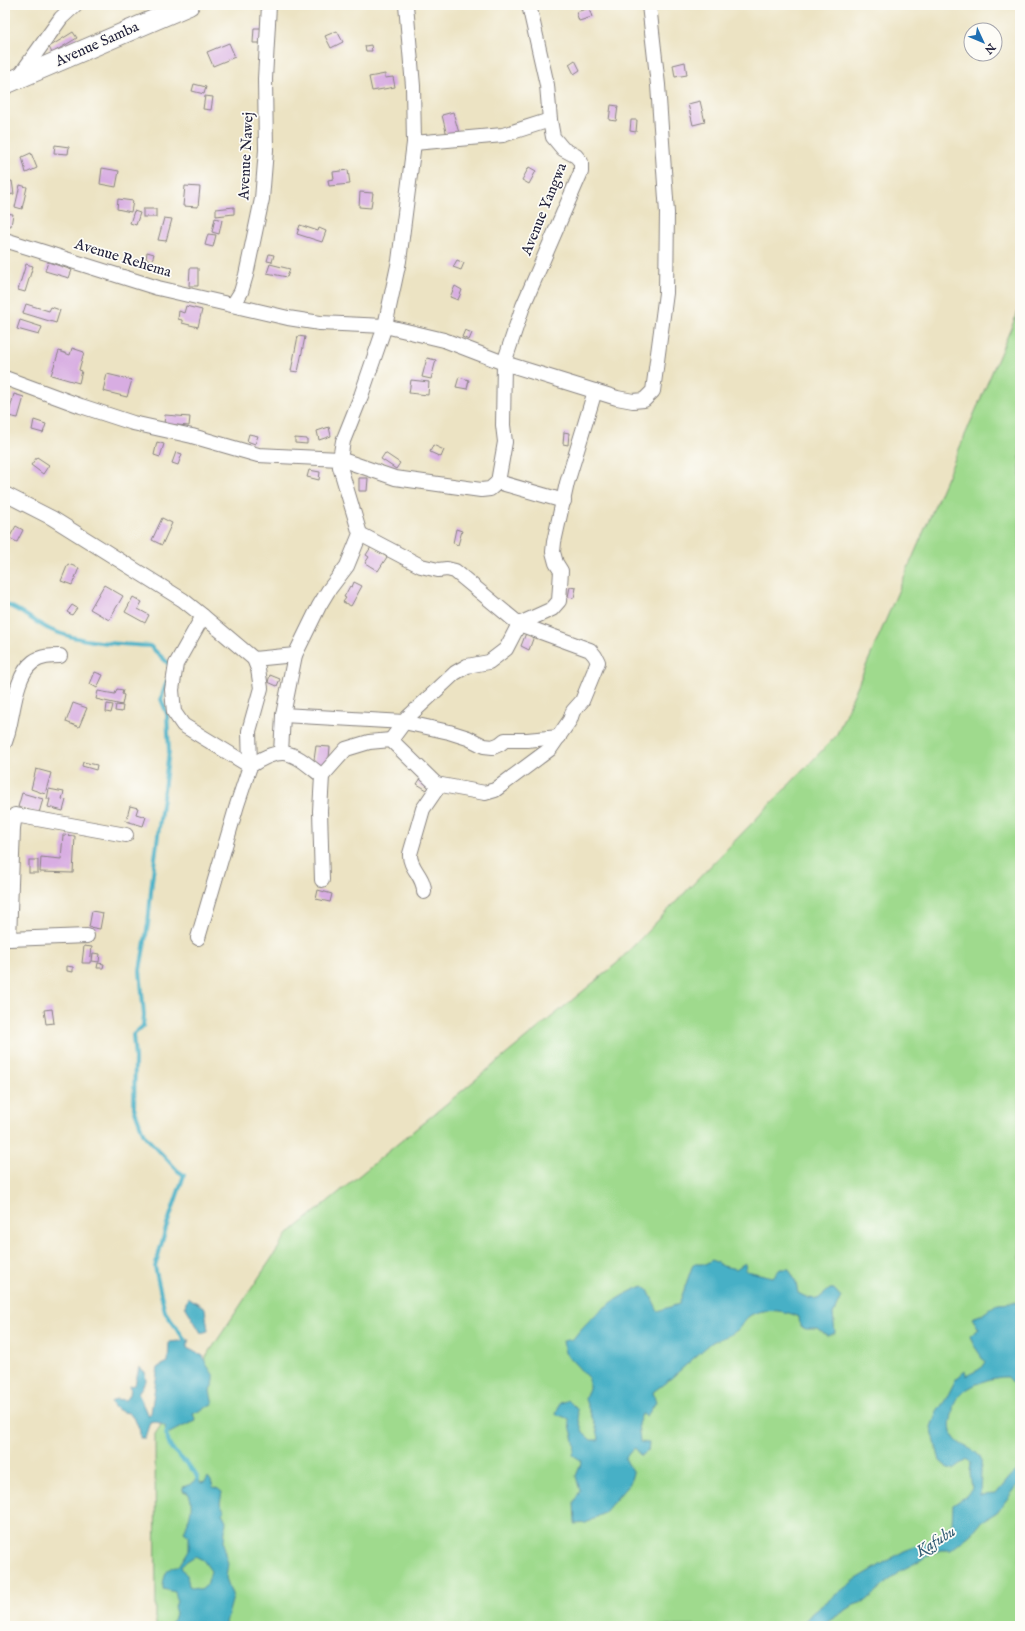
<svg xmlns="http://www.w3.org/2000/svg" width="1025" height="1631" font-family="'IM FELL English',serif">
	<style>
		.green { fill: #9fda8d; stroke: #607e64 }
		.water { fill: #47b0c6; stroke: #346980; fill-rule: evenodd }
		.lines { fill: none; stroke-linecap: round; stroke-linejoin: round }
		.stream { stroke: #47b0c6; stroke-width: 4 }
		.building { fill: #d8ade2 }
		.street-casing { stroke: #87827f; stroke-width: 16 }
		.secondary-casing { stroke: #87827f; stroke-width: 22 }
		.street { stroke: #fff; stroke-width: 14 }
		.secondary { stroke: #fff; stroke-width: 20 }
		.labels { text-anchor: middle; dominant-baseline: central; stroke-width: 3.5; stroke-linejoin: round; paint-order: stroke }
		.street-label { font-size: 15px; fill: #22223b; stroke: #fdfcf7 }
		.water-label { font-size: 16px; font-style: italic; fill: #315b73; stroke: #fdfcf7 }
	</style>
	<rect width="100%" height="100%" fill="#fdfcf7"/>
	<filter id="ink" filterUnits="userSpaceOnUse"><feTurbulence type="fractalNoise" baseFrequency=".025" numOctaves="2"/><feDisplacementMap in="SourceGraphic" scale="8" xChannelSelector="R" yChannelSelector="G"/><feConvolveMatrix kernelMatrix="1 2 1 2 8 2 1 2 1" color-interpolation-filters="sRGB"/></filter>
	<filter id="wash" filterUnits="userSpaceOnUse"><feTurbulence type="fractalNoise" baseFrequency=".012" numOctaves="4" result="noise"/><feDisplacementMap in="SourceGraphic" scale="16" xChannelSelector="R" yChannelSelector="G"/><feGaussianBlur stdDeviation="0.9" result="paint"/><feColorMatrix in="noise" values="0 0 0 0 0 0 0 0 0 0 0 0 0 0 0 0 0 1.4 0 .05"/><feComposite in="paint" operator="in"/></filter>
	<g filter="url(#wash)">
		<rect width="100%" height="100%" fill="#ece3c3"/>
		<polygon class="green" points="1020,307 1020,1626 156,1626 155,1434 287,1235 616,964 836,736"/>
		<g class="water">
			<path d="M 712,1260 L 723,1266 L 736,1269 L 745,1263 L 746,1271 L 773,1277 L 780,1269 L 789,1269 L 796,1282 L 798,1293 L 808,1298 L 818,1299 L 830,1289 L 834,1289 L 841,1297 L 833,1314 L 835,1333 L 827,1336 L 818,1329 L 806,1329 L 800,1326 L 799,1317 C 785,1310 761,1307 748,1317 C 743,1321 741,1328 736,1331 C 728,1337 719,1338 711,1343 L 669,1380 L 653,1392 L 656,1402 L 647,1416 L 642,1414 L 638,1424 L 640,1442 L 649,1443 L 648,1451 L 641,1456 L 634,1448 L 625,1458 L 633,1473 L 630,1483 L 604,1513 L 586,1523 L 575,1524 L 574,1502 L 580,1491 L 576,1476 L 582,1461 L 573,1455 C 578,1445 570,1431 569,1419 L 556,1414 L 560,1403 L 568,1400 L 577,1409 L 579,1420 L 583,1433 L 591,1440 L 599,1440 C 598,1426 589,1413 585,1399 L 589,1388 L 589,1379 L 565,1353 L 563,1341 L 573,1339 C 590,1316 616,1296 643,1286 L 648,1290 L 658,1311 L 679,1304 L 693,1264 L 705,1264 Z"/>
			<polygon points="188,1297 205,1308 208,1331 201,1333 185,1306"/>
			<path d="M 1014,1302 L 1020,1305 L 1020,1386 L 1015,1385 L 1008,1377 C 992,1376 965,1386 956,1400 C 953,1404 953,1411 952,1415 C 950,1423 949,1429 953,1436 C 959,1448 976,1447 981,1459 C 982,1461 980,1489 980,1495 L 996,1494 L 1010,1477 L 1020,1468 L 1020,1484 L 1018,1485 L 997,1512 L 981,1522 L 971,1534 L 951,1550 L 940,1550 L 900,1571 L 866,1601 L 854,1605 L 821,1626 L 801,1626 L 812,1613 L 855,1580 L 904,1551 L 940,1538 L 952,1524 L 953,1505 L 965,1497 L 972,1489 L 970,1472 L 971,1463 L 967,1459 L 954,1469 L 948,1468 L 940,1461 L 931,1427 L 937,1412 L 946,1399 L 956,1379 L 965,1371 L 966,1376 L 980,1369 L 985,1362 L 973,1344 L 970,1336 L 979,1329 L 972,1318 L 983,1314 L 998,1303 Z"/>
			<path d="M 190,1340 L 187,1344 L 187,1348 L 203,1356 L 206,1364 L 214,1376 L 214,1381 L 210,1391 L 213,1404 L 193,1414 L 196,1421 L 179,1428 L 166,1435 L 165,1426 L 155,1421 L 150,1422 L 145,1438 L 140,1438 C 141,1428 136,1421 129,1413 C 120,1412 115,1410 111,1402 L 116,1399 L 126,1400 C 131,1395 131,1392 130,1386 L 135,1385 L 139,1367 L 145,1372 L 146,1381 L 138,1393 L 148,1416 L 151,1413 L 158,1367 L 168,1362 L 169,1342 Z"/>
			<path d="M 208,1477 L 211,1481 L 213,1487 L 217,1488 L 222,1492 L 220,1504 L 225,1511 L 222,1513 L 226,1521 L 224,1540 L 225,1554 L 228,1563 L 226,1578 L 233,1597 L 225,1626 L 169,1626 L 169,1624 L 174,1620 L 176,1613 L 174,1607 C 178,1603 177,1597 175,1592 L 163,1589 C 163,1579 166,1565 179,1566 L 189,1550 L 189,1536 L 184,1532 C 189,1520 195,1504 188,1493 L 183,1491 L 183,1487 L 191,1484 L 198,1479 L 201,1483 L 205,1482 ZM 195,1556 L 203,1560 L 211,1571 L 207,1585 L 201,1590 L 189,1586 L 187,1575 L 184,1572 L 181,1567 L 187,1561 Z"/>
		</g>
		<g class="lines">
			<g class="stream">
				<path d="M 5,604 C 22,610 35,623 51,630 C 82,643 117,644 150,646 L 172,667 L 171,669"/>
				<polyline points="167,681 161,699 167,714 169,751 152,881 148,924 140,970 144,1015 143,1026 133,1035 135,1059 134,1108 144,1135 178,1171 184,1175 166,1228 155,1267 165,1312 185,1340 184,1345"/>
				<polyline points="167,1431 166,1435 171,1448 194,1471 198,1479"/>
			</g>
		</g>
		<g id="blocks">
			<g class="building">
				<polygon points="589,8 592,17 579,21 576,12"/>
				<polygon points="254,28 262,28 261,43 253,43"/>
				<polygon points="337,31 343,42 331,48 325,36"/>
				<polygon points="73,32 77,38 52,53 49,47"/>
				<polygon points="229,43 235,57 213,66 207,52"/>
				<polygon points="371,45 372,51 366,51 365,46"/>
				<polygon points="575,60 580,70 574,74 569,64"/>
				<polygon points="685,62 687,75 675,77 673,65"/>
				<polygon points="385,74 385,78 393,77 395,87 372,91 369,77"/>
				<polygon points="194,84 206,87 204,94 192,91"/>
				<polygon points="205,96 213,97 211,110 203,109"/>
				<polygon points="700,101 705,122 693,125 688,104"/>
				<polygon points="611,105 618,106 616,121 609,120"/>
				<polygon points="453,112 459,133 447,136 442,115"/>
				<polygon points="631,120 637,120 636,132 630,131"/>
				<polygon points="55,145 69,147 68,154 54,153"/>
				<polygon points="31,153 37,168 26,173 22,157"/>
				<polygon points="529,167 536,171 529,184 522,180"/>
				<polygon points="102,168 119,171 116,187 100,184"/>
				<polygon points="348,170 350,184 329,186 328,180 334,179 333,172"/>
				<polygon points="12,181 14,194 7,195 5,182"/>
				<polygon points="20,185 27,187 22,209 15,207"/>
				<polygon points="185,186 200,187 198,207 183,206"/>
				<polygon points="360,192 373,193 371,208 359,207"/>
				<polygon points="118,199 133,201 131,212 117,209"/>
				<polygon points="234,207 234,214 216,216 216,209"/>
				<rect x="143" y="209" width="13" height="8"/>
				<polygon points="134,211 140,213 136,225 130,223"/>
				<polygon points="5,213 13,214 11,226 5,225"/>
				<polygon points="164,218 172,219 166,241 158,240"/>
				<polygon points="215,218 222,220 219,234 212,232"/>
				<polygon points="300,225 318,231 319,228 326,231 322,242 297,234"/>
				<polygon points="208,234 216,235 213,247 205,245"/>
				<polygon points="147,252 154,254 152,261 146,259"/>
				<polygon points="269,254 274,255 272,262 267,261"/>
				<polygon points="457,260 464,263 461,270 453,267"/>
				<polygon points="48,262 72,270 69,278 45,271"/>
				<polygon points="26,264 33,266 25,292 18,290"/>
				<polygon points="270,264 290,269 287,277 267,273"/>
				<polygon points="190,268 198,268 198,286 189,286"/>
				<polygon points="455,286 462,290 458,300 450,297"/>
				<polygon points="26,304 49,311 51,307 60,310 56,323 23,313"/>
				<polygon points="186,306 202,310 198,327 182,323 182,320 178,319 179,311 184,313"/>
				<polygon points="20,320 42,327 39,335 17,329"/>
				<polygon points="465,330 472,333 469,340 462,337"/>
				<polygon points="298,336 305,337 298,372 291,371"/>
				<polygon points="72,348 84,352 79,370 82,371 79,383 51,375 59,351 70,355"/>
				<polygon points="427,358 436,360 431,379 422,377"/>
				<polygon points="107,374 132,380 127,397 103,391"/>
				<polygon points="459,377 469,380 467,389 456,387"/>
				<polygon points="411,380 429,382 428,395 409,393"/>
				<polygon points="14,394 24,397 18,418 8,416"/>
				<polygon points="165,415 190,417 189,426 164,424"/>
				<polygon points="34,420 46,424 43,433 32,430"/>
				<polygon points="329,427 331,436 319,440 317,431"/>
				<polygon points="564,432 569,433 568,445 563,444"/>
				<polygon points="249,434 258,436 255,444 247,441"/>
				<polygon points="295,438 307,439 307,444 295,443"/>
				<polygon points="157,442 164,444 160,457 154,455"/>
				<polygon points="433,445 444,450 441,457 430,452"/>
				<polygon points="176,452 182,454 178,465 172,463"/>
				<polygon points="385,453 400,463 396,469 381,459"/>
				<polygon points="37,457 49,465 43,474 31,465"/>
				<polygon points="309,470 320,472 319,480 307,477"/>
				<polygon points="359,478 368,478 367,491 359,491"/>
				<polygon points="162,518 172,523 162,545 152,540"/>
				<polygon points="16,526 23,530 17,542 9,538"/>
				<polygon points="456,529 462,531 458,545 453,543"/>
				<polygon points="371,547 387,557 378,571 365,563 369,557 366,555"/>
				<polygon points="68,564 79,568 72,585 61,581"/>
				<polygon points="354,582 362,586 351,606 343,602 346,598 344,597 350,586 352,587"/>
				<polygon points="104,585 123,596 109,620 90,609"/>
				<polygon points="570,587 576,588 574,598 568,597"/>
				<polygon points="133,597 142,602 138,609 149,615 145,623 125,612"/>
				<polygon points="72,605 77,608 72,615 67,612"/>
				<polygon points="526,633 534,636 529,650 521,646"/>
				<polygon points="95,672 103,675 97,688 90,684"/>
				<polygon points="270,675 280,679 277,686 268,682"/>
				<polygon points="117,689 123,690 122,694 124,695 122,705 96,699 98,691 115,694"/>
				<polygon points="73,703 87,708 79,727 66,722"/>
				<polygon points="107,704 113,705 111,713 106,712"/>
				<polygon points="116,705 123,706 122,712 115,711"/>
				<polygon points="316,746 330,747 328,769 313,767"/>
				<polygon points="83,762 97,765 96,770 82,766"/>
				<polygon points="36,769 51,773 45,794 31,789"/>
				<polygon points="421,778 436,788 432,793 417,784"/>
				<polygon points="49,789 64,792 62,799 66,800 63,811 48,807 50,799 47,799"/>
				<polygon points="22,793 43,799 39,813 18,807"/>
				<polygon points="130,806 138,808 136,814 146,817 143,826 126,821"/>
				<polygon points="63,835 75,836 73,873 40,872 41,857 61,859"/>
				<rect x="29" y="860" width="9" height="13"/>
				<polygon points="318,890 332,894 330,902 316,899"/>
				<polygon points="92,911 103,913 100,929 89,927"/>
				<polygon points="84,946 92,947 90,963 82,963"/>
				<polygon points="93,953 100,954 99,962 92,961"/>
				<polygon points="98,963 104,964 103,968 97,968"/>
				<polygon points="67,966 73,967 73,972 67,971"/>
				<polygon points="52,1009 54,1023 46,1024 44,1010"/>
			</g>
		</g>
	</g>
	<g filter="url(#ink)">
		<use href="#blocks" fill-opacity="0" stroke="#87827f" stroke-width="1"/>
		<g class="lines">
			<g class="street-casing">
				<g id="street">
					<polyline points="406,5 413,86 414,143 399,261 385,326 361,396 343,441 340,459 395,478 481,490 490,489 498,482 564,501"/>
					<polyline points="18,78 61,18 75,5"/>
					<polyline points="414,143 503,135 550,120"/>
					<polyline points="5,240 158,288 288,318 320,323 385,326 444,340 504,363 617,398 633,401 644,400 653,391 666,293 667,213 658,85 649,5"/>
					<polyline points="233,305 241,292 246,275 262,199 266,150 265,79 269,5"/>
					<polyline points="5,378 81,406 133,423 192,436 258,455 340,459 340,467 360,534 347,566 328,591 319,606 295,655 283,715 281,753"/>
					<polyline points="498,482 505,442 503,425 504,363 523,306 581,172 581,162 576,156 563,149 553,137 550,120 547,85 529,5"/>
					<path d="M 5,494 L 52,518 L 183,600 L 203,616 L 176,664 L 172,690 L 174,712 L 183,725 L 250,766 C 285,743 293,753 322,776 L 320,811 L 322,880"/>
					<polyline points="360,534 421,566 438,570 447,569 455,571 519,624 552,609 559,601 561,571 556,563 553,552 554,542 567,483 595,391"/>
					<polyline points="254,659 295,655"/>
					<polyline points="283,715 404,722 449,732 468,738 484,746 493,747 500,744 505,740 527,740 559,737"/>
					<polyline points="391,740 408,717 455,673 467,666 489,662 506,649 519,624 590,650 595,656 598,662 582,701 573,711 570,720 550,749 495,790 485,793 436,784"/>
					<path d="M 5,742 C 14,719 13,677 33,662 C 41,656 51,656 60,656"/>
					<path d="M 322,776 L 346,749 L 369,742 L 391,740 L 436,784 L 436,790 L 423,809 L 410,854 C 409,868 425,877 424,892"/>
					<polyline points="198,938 237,805 250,766 249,731 261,688 258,669 254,659 203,616"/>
					<polyline points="5,939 9,939 13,828 15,815 126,835"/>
					<polyline points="9,939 87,936"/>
				</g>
			</g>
			<g class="secondary-casing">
				<polyline id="secondary" points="5,84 189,5"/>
			</g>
			<use href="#street" class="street"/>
			<use href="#secondary" class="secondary"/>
		</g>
	</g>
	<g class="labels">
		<g class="street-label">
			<text transform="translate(97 44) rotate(-24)">Avenue Samba</text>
			<text transform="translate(246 156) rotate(-87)">Avenue Nawej</text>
			<text transform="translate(544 209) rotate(-68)">Avenue Yangwa</text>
			<text transform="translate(123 258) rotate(17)">Avenue Rehema</text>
		</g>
		<g class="water-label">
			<text transform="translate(936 1542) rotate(-32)">Kafubu</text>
		</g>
	</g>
	<rect width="1025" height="1631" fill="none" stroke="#fdfcf7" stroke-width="20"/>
	<g transform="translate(983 42) rotate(134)"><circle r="19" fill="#fdfcf7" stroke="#a5a5ac"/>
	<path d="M0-3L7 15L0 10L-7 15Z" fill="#1f6fb2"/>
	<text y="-6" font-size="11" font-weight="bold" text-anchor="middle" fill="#22223b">N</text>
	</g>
</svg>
